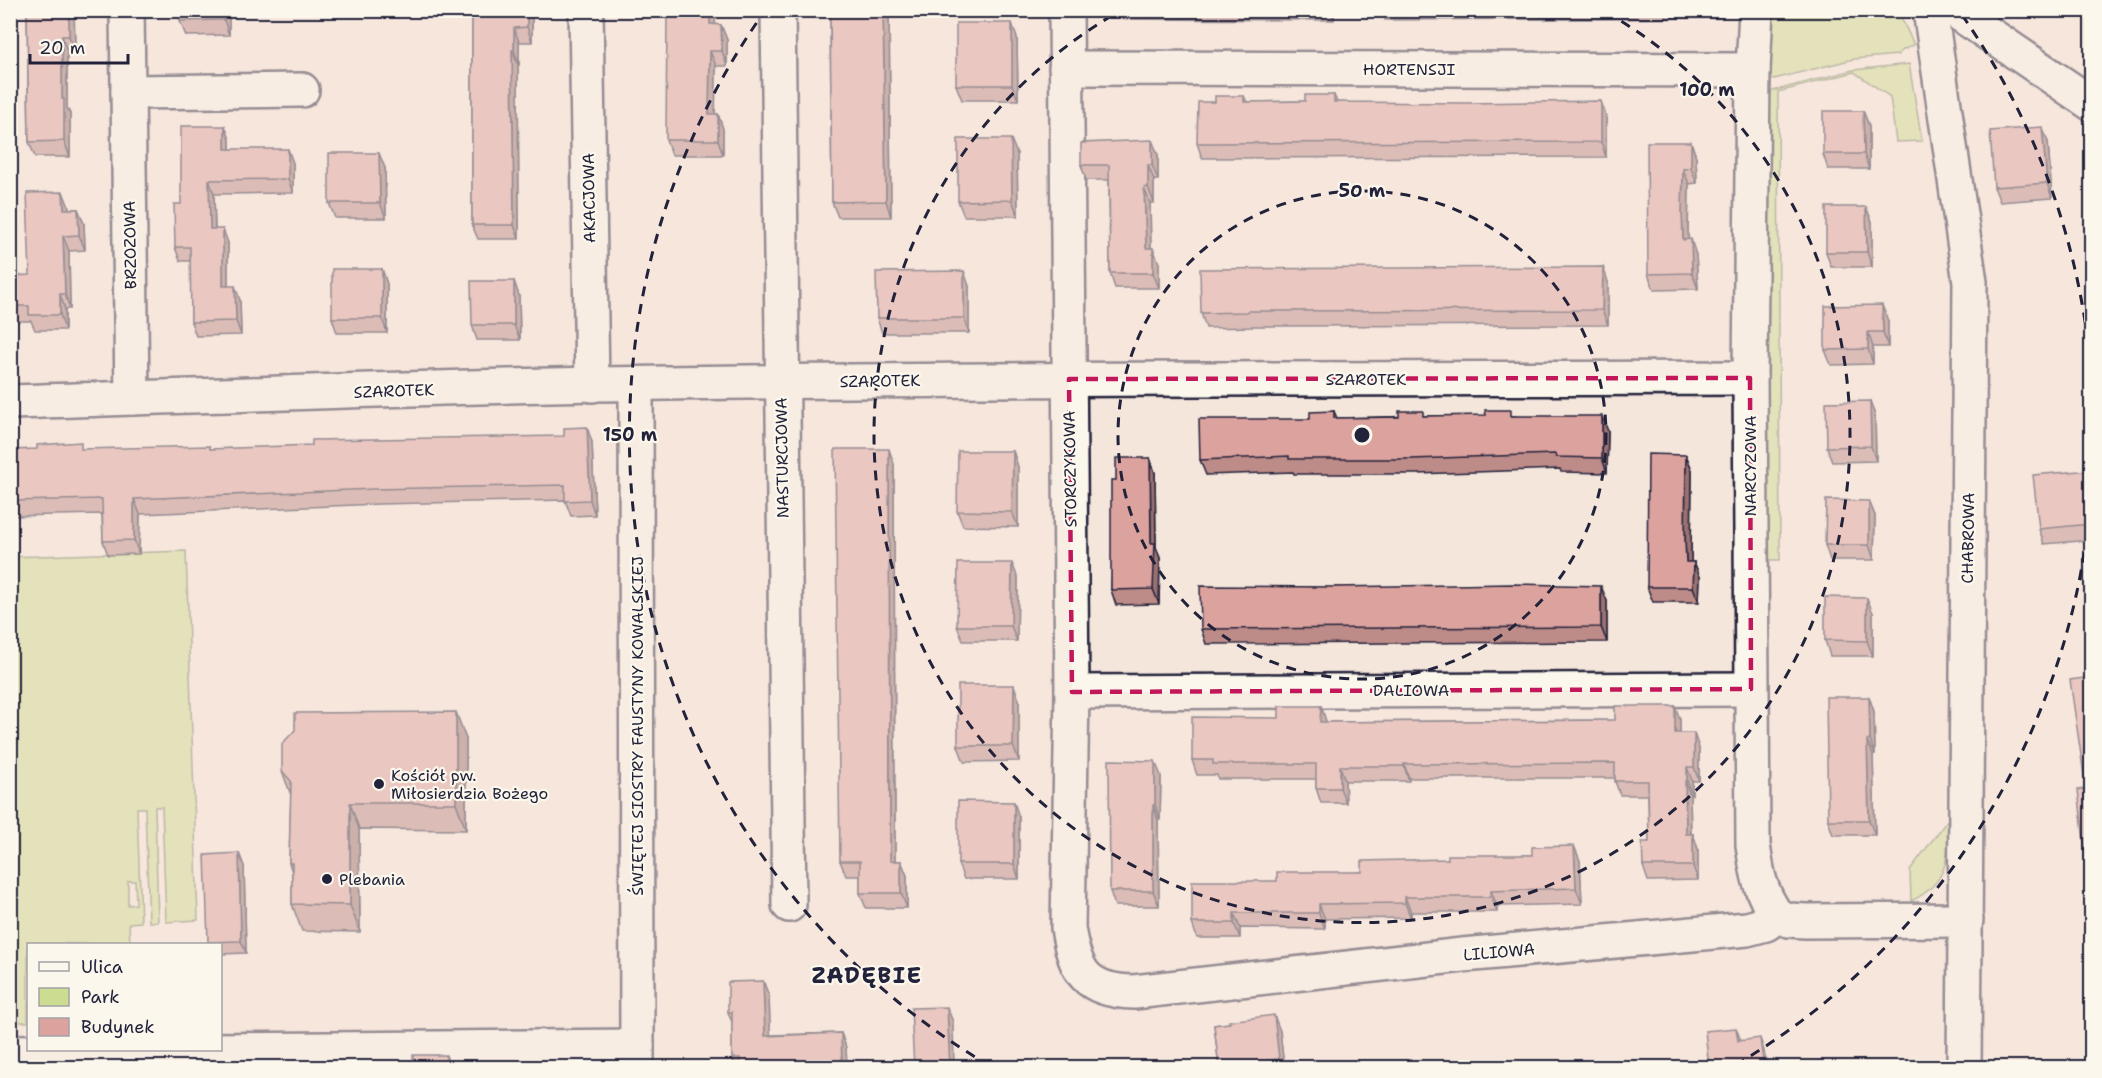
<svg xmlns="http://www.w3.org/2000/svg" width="2102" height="1078" font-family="'Shantell Sans',sans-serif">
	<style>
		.green { fill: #ccdd91; stroke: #778066; stroke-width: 1.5; fill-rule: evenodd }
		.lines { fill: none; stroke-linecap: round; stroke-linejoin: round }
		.minor-casing { stroke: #22223b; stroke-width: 38 }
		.minor { stroke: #fbf7ec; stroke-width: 33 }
		.wall { fill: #bd8b88; stroke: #22223b; stroke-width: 1.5 }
		.shaded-wall { fill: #9a716f; stroke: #22223b; stroke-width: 1.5 }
		.building { fill: #dca29e; stroke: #22223b; stroke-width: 1.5 }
		.marked { fill: none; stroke: #c2185b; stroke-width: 4.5; stroke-dasharray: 12 8; stroke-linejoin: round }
		.ring { fill: none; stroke: #22223b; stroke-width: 3; stroke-dasharray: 10 8 }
		.poi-dot { fill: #22223b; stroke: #fbf7ec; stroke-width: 2 }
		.labels { text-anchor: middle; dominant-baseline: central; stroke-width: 4.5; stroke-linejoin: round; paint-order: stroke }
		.street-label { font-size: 16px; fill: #22223b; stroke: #fbf7ec }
		.poi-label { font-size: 16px; fill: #22223b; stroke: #fbf7ec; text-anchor: start }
		.district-label { font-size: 22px; font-weight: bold; letter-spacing: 1.5px; fill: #22223b; stroke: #fbf7ec }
		.centre { fill: #22223b; stroke: #fbf7ec; stroke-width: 3 }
		.ring-label { font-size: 18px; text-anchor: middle; font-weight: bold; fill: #22223b; stroke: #fbf7ec; stroke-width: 4.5; stroke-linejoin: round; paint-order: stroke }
	</style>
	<rect width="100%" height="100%" fill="#f5e6dc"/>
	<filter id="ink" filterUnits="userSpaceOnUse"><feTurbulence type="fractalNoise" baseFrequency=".0167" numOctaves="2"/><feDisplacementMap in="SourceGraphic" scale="12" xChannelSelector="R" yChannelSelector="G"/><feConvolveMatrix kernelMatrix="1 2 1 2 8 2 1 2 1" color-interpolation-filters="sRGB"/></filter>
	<g filter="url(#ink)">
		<g class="green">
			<polygon points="1770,11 1898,11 1914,45 1903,50 1897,55 1854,59 1766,81"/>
			<polygon points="1909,64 1922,141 1896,142 1890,97 1854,72 1778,92 1780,560 1765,560 1769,92 1853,70"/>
			<path d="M 186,551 L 198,920 L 166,922 L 162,807 L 155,807 L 158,922 L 149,922 L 145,808 L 137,808 L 141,922 L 129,923 L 130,944 L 28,944 L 28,1022 L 10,1022 L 10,557 ZM 128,881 L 135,881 L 136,904 L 128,905 Z"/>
			<path d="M 1949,818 C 1949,854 1949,884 1911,901 L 1910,870 Z"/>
		</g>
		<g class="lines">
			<g class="minor-casing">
				<g id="minor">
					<polyline points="127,10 132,398"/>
					<polyline points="586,10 592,385"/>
					<polyline points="778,10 789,905"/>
					<path d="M 1066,10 L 1072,692 L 1068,928 C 1075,972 1086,991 1134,992 L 1463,955 L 1747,929 L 1766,924 L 1777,916 L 1789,920 L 1806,921 L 1966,920"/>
					<path d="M 1756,10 L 1753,70 L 1750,378 L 1753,845 C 1757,874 1760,892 1777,916"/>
					<polyline points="1930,10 1970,282 1964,1068"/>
					<polyline points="1954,10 2092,104"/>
					<polyline points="1066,68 1753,70"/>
					<polyline points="128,92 302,90"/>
					<polyline points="636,384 637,1068"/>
					<path d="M 10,402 C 206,396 401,388 596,384 C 980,378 1365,379 1750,378"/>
					<polyline points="1072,692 1751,689"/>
					<polyline points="10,1052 637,1046"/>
				</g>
			</g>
			<use href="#minor" class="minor"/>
		</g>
		<g class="wall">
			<polygon points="27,10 74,10 75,51 67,51 67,108 70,114 70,157 35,157 29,142"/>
			<polygon points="180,10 229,10 229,35 186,36 180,21"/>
			<polygon points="472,10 532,10 532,42 519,42 519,65 518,65 519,239 478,239 472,225"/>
			<polygon points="830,10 889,10 891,217 838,217 832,202"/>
			<polygon points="1115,10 1334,10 1334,20 1123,19"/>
			<polygon points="1382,10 1720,10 1720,18 1385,20"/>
			<polygon points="716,25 721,25 727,40 727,66 716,66 715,114 718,114 723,129 723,155 672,155 666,140"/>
			<polygon points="1017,38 1018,100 962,100 956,85"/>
			<polygon points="1334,95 1337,102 1606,116 1606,157 1202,158 1197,143 1215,102 1244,96 1247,102 1305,101"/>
			<polygon points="1863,111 1869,126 1869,169 1828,169 1823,154"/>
			<polygon points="225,126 230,140 230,149 293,163 293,193 214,194 215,229 228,243 228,286 240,300 241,335 196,336 191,322 191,261 180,261 175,247"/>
			<polygon points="1691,142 1696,157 1697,183 1689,184 1688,239 1696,255 1698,289 1654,290 1648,274"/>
			<polygon points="2048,142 2052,198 2000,202 1994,187"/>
			<polygon points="1017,154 1018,216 964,216 958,201"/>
			<polygon points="1158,155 1158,180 1154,180 1154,203 1150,203 1151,248 1159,263 1159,288 1115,288 1110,273 1109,180 1086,180 1081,165"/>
			<polygon points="385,168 386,218 335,218 329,203"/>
			<polygon points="63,192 69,209 78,209 84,224 85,250 69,251 70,309 65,309 65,330 35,330 31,321 17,321 11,306 30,275"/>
			<polygon points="1866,207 1872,222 1872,267 1831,267 1826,252"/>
			<polygon points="1603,267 1608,282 1608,325 1252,326 1252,327 1206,328 1201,313"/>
			<polygon points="382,269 387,284 387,333 337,333 332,318"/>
			<polygon points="514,281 519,296 520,340 477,340 472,325"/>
			<polygon points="969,286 969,333 882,333 877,318"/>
			<polygon points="1888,321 1888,347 1873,347 1873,364 1831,365 1825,350"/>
			<polygon points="1870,401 1875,416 1876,461 1832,462 1827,447"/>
			<polygon points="1334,411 1337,418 1425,416 1514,416 1608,431 1607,473 1561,472 1560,469 1417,474 1294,474 1293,472 1206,475 1200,460 1310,419"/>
			<polygon points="592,442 595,515 571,516 565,500 379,504 140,514 139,554 108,555 103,541 102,514 10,516 10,450 211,449"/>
			<polygon points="1013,451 1018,467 1018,527 963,526 957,511"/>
			<polygon points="1686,455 1692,470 1691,562 1694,562 1700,577 1699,602 1653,602 1647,587"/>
			<polygon points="1150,458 1155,473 1156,547 1160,558 1159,604 1116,605 1111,590 1116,480"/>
			<polygon points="894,464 895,861 901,861 907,876 907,908 866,908 860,893 860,876 846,876 840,861"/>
			<polygon points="2091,470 2091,540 2044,544 2039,529"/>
			<polygon points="1869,501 1875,516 1874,560 1830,560 1825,545"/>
			<polygon points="1018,578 1017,641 963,641 957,626"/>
			<polygon points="1335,587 1607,601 1607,642 1206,644 1201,629"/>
			<polygon points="1873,613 1873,656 1830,656 1825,640"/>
			<polygon points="2091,677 2091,879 2087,866 2086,789"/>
			<polygon points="1869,697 1874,712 1875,755 1873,755 1875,835 1833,835 1828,820"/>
			<polygon points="1019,700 1019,761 964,762 958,746"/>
			<polygon points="1321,706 1326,722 1615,720 1675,706 1680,720 1680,733 1699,748 1699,781 1692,781 1692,795 1690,795 1691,834 1693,834 1698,849 1698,880 1648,881 1643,866 1649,842 1648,795 1620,795 1615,781 1615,778 1409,778 1409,781 1345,781 1346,803 1321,803 1316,788 1316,779 1218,779 1217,775 1197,775 1192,760 1279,718"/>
			<polygon points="466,739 466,830 359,829 360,932 302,931 292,904 292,872 289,863 291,795 282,771"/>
			<polygon points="1161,776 1160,820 1158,820 1159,906 1115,906 1110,891"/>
			<polygon points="1019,817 1019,879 964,879 958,864"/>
			<polygon points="1574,846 1580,861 1582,904 1497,906 1497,912 1411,912 1411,918 1325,919 1325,929 1240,928 1240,938 1197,938 1192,923 1277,881 1362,872 1448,859 1532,855"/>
			<polygon points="244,866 246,953 220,954 220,945 209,945 208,942"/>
			<polygon points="763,981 769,996 770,1035 841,1033 846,1048 847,1068 736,1068 732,1058 732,1022 728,1012"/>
			<polygon points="1230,1023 1280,1031 1284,1068 1219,1068 1214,1025"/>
		</g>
		<g class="shaded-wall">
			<polygon points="69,10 74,10 75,51 69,36"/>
			<polygon points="224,10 229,10 229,35 224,20"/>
			<polygon points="527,10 532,10 532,42 527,27"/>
			<polygon points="710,10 715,10 716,40 710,24"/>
			<polygon points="883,10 889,10 891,217 886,201"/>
			<polygon points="1331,10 1334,10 1334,20"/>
			<polygon points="1012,23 1017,38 1018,100 1012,85"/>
			<polygon points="721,25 727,40 727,66 722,51"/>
			<polygon points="514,28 519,42 519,65 514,50"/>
			<polygon points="62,36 67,51 67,108 70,114 70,157 64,141 62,99"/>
			<polygon points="512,50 518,65 519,239 514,225"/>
			<polygon points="710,51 716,66 715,129 709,114"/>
			<polygon points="1601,101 1606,116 1606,157 1601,142"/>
			<polygon points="1863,111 1869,126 1869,169 1864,154"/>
			<polygon points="718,114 723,129 723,155 718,140"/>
			<polygon points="225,126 230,140 230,163 225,149"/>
			<polygon points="2042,127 2048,142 2052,198 2047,183"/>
			<polygon points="1011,139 1017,154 1018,216 1012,200"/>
			<polygon points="1152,140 1158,155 1158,180 1152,165"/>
			<polygon points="1691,142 1696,157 1697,183 1691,168"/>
			<polygon points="288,149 293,163 293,193 288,179"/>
			<polygon points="379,153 385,168 386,218 380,203"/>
			<polygon points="1148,165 1154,180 1154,203 1148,187"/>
			<polygon points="1683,169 1689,184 1688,228 1689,255 1683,240 1682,213"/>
			<polygon points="209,180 214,194 215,243 210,229"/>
			<polygon points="1144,188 1150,203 1151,263 1146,248"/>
			<polygon points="63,192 69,207 69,224 64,209"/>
			<polygon points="1866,207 1872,222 1872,267 1867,252"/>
			<polygon points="78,209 84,224 85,250 79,235"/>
			<polygon points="223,229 228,243 228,300 223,286"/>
			<polygon points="63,236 69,251 70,309 65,294"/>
			<polygon points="1691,239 1696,255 1698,289 1692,273"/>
			<polygon points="1153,248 1159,263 1159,288 1153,273"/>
			<polygon points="1603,267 1608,282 1608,325 1602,310"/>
			<polygon points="382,269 387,284 387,333 382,318"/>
			<polygon points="964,271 969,286 969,333 964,318"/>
			<polygon points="514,281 519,296 520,340 514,325"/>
			<polygon points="235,286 240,300 241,335 236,321"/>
			<polygon points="60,294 65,309 65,330 60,315"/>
			<polygon points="1882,305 1888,321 1888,347 1883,332"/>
			<polygon points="1868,332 1873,347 1873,364 1868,349"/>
			<polygon points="1870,401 1875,416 1876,461 1871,446"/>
			<polygon points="1602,416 1608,431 1607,473 1602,458"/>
			<polygon points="587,427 592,442 595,515 590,500"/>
			<polygon points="889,449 894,464 895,876 890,861"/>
			<polygon points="1013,451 1018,467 1018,527 1012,512"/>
			<polygon points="1686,455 1692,470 1691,555 1692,577 1686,562 1685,540"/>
			<polygon points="1150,458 1155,473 1156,547 1160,558 1159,604 1153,589 1151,543"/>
			<polygon points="134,499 140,514 139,554 134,540"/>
			<polygon points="1869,501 1875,516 1874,560 1869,545"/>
			<polygon points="1694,562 1700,577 1699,602 1693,587"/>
			<polygon points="1012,563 1018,578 1017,641 1011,626"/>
			<polygon points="1601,586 1607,601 1607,642 1601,627"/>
			<polygon points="1867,598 1873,613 1873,656 1867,641"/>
			<polygon points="1014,685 1019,700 1019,761 1013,746"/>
			<polygon points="1869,697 1874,712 1875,755 1870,740"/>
			<polygon points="1321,706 1326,721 1326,737 1320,722"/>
			<polygon points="1675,706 1680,720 1680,748 1675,733"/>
			<polygon points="456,712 466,739 466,830 456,803"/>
			<polygon points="1694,733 1699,748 1699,781 1694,767"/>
			<polygon points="1867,740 1873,755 1875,835 1869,820"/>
			<polygon points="1155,761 1161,776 1160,820 1155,805"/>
			<polygon points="1404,764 1409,778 1409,781 1404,766"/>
			<polygon points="1340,766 1345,781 1346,803 1340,788"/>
			<polygon points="1687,767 1692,781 1692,795 1687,781"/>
			<polygon points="1685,781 1690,795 1691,849 1686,834"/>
			<polygon points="1014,802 1019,817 1019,879 1014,864"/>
			<polygon points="350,803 359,829 360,932 350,905"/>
			<polygon points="1153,805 1158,820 1159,906 1153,891"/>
			<polygon points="1693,834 1698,849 1698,880 1693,866"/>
			<polygon points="1574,846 1580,861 1582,904 1576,888"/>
			<polygon points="239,853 244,866 246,953 241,941"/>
			<polygon points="901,861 907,876 907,908 901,893"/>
			<polygon points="1491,891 1497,906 1497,912 1491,897"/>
			<polygon points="1405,897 1411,912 1411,918 1405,903"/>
			<polygon points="1319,904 1325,919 1325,929 1319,913"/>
			<polygon points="1234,913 1240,928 1240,938 1234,923"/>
			<polygon points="763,981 769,996 771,1051 765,1036"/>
			<polygon points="947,1007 953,1022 954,1068 950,1068"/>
			<polygon points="1274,1015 1280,1031 1284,1068 1282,1068 1279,1059"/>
			<polygon points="1736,1028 1741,1041 1738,1041"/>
			<polygon points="841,1033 846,1048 847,1068 842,1068"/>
			<polygon points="1760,1038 1764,1051 1767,1068 1764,1068"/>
			<polygon points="446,1055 450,1068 446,1068"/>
		</g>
		<g class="building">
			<polygon points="27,10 69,10 69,36 62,36 62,99 64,99 64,141 29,142"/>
			<polygon points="180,10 224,10 224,20 180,21"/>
			<polygon points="472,10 527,10 527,27 514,28 514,50 512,50 514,225 472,225"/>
			<polygon points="667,10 710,10 710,24 721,25 722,51 710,51 709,114 718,114 718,140 666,140"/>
			<polygon points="830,10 883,10 886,201 832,202"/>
			<rect x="956" y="23" width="56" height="62"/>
			<polygon points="1305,95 1334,95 1334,102 1466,103 1601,101 1601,142 1197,143 1198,102 1215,102 1215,96 1244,96 1244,102 1305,101"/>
			<polygon points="1823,111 1863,111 1864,154 1823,154"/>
			<polygon points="181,126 225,126 225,149 288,149 288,179 209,180 210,229 223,229 223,286 235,286 236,321 191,322 190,247 175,247 174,204 181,204"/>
			<polygon points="2042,127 2047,183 1994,187 1990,131"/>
			<polygon points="958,139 1011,139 1012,200 958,201"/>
			<polygon points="1152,140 1152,165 1148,165 1148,187 1144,188 1146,248 1153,248 1153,273 1110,273 1109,165 1081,165 1081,143"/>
			<polygon points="1647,142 1691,142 1691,168 1683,169 1682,213 1683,240 1691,239 1692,273 1648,274"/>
			<polygon points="329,153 379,153 380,203 329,203"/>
			<polygon points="63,192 64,209 78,209 79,235 63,236 65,294 60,294 60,315 29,315 29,306 11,306 11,276 30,275 27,193"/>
			<polygon points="1826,207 1866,207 1867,252 1826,252"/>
			<polygon points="2089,235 2091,235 2091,292"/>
			<polygon points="1603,267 1602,310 1247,311 1247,312 1201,313 1200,269"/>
			<rect x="332" y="269" width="50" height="49"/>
			<polygon points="964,271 964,318 877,318 876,272"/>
			<polygon points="471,281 514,281 514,325 472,325"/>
			<polygon points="1882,305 1883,332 1868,332 1868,349 1825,350 1825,306"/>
			<polygon points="1870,401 1871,446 1827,447 1826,402"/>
			<polygon points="1485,410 1511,410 1511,416 1602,416 1602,458 1556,457 1555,454 1412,459 1289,459 1289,456 1200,460 1199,419 1310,419 1310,412 1334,411 1334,418 1399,417 1399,411 1423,411 1423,416 1486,415"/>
			<polygon points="587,427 590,500 565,501 565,485 374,489 134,499 134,540 103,541 102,499 10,501 10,450 37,449 37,445 81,442 81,449 210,446 210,449 312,445 312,440 564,436 564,428"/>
			<polygon points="835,449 889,449 890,861 901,861 901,893 860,893 860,861 840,861"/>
			<polygon points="958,451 1013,451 1012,512 957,511"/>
			<polygon points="1648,454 1686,455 1685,540 1686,562 1694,562 1693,587 1647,587"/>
			<polygon points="1116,458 1150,458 1151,543 1155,543 1153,589 1111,590 1111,480 1116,480"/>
			<polygon points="2091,470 2091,524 2039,529 2033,475"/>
			<polygon points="1826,500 1869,501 1869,545 1825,545"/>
			<polygon points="958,563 1012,563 1011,626 957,626"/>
			<polygon points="1512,584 1601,586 1601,627 1201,629 1200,586 1335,587"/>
			<polygon points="1825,597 1867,598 1867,641 1825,640"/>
			<polygon points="2091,677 2091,865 2087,866 2078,790 2086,789 2070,680"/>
			<polygon points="958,685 1014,685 1013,746 958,746"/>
			<polygon points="1826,697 1869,697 1870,740 1867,740 1869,820 1828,820"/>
			<polygon points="1279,706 1321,706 1320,722 1615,720 1615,706 1675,706 1675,733 1694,733 1694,767 1687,767 1687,781 1685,781 1686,834 1693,834 1693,866 1643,866 1642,842 1649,842 1648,781 1615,781 1615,763 1404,764 1404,766 1340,766 1340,788 1316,788 1316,764 1213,764 1213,760 1192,760 1192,717 1279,718"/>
			<polygon points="456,712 456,803 350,803 350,905 292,904 292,863 289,863 291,781 282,771 282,744 295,730 295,713"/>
			<polygon points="1109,760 1155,761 1155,805 1153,805 1153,891 1110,891"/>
			<polygon points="958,801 1014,802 1014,864 958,864"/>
			<polygon points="1574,846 1576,888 1491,891 1491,897 1405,897 1405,903 1319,904 1319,913 1234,913 1234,923 1192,923 1192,881 1277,881 1277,872 1362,872 1362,861 1448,859 1448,855 1532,855 1532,847"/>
			<polygon points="239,853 241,941 208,942 205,855"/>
			<polygon points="763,981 765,1036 841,1033 842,1068 740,1068 740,1058 732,1058 732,1012 728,1012 728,982"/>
			<polygon points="947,1007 950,1068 914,1068 911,1008"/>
			<polygon points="1274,1015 1279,1059 1219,1066 1214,1025 1230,1023 1229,1021"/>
			<polygon points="1736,1028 1738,1041 1760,1038 1764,1068 1709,1068 1705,1031"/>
			<rect x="413" y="1055" width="33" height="13"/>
			<polygon points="1216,1065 1217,1068 1185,1068"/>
		</g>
	</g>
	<path d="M0 0H2102V1078H0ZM 1750,378 L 1751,689 L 1072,692 L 1069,379 Z" fill="#f5e6dc" fill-opacity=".55" fill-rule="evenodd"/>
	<path class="marked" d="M 1750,378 L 1751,689 L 1072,692 L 1069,379 Z"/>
	<g class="ring">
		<circle cx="1362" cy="435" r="244"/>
		<path d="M1606 12A488 488 0 1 1 1118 12"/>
		<path d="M2091 499A732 732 0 0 1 1734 1066M990 1066A732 732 0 0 1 762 15M1962 15A732 732 0 0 1 2091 371"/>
	</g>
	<g class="poi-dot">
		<circle cx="379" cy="784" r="6"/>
		<circle cx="327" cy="879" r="6"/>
	</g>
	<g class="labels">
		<g class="street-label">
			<text x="1409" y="69">HORTENSJI</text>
			<text transform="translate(589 198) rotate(-91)">AKACJOWA</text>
			<text transform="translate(130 245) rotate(-91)">BRZOZOWA</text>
			<text x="1366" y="379">SZAROTEK</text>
			<text transform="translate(880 381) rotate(-1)">SZAROTEK</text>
			<text transform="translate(394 391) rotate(-2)">SZAROTEK</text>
			<text transform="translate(782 458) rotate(-91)">NASTURCJOWA</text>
			<text transform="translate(1750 466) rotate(-90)">NARCYZOWA</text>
			<text transform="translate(1070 469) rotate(-91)">STORCZYKOWA</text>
			<text transform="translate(1968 538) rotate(-89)">CHABROWA</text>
			<text x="1411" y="690">DALIOWA</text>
			<text transform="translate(637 726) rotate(-90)">ŚWIĘTEJ SIOSTRY FAUSTYNY KOWALSKIEJ</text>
			<text transform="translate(1499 952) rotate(-5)">LILIOWA</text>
		</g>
		<g class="poi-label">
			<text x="391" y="775">Kościół pw.<tspan x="391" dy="18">Miłosierdzia Bożego</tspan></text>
			<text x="339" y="879">Plebania</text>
		</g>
		<g class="district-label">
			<text x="867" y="975">ZADĘBIE</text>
		</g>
	</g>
	<circle cx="1362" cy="435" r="9" class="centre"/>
	<g class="ring-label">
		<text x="1707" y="96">100 m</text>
		<text x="1362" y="197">50 m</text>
		<text x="630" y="441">150 m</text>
	</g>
	<rect width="2102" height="1078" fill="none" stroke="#fbf7ec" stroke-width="36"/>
	<rect x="18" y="18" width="2066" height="1042" fill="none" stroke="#22223b" stroke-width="2" filter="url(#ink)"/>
	<rect x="27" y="943" width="195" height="108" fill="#fbf7ec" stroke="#a4a2a5" stroke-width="1.5"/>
	<rect x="39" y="962" width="30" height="9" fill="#fbf7ec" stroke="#a4a2a5" stroke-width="1.5"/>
	<text x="81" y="973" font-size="18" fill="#22223b">Ulica</text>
	<rect x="39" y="988" width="30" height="18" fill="#ccdd91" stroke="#a4a2a5" stroke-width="1.5"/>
	<text x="81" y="1003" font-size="18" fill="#22223b">Park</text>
	<rect x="39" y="1018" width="30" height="18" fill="#dca29e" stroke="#a4a2a5" stroke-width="1.5"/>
	<text x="81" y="1033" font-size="18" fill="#22223b">Budynek</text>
	<path d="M30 54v9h98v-9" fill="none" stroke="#22223b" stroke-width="3"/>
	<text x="39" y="54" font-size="18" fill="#22223b" stroke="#fbf7ec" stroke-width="4.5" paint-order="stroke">20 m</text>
</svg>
